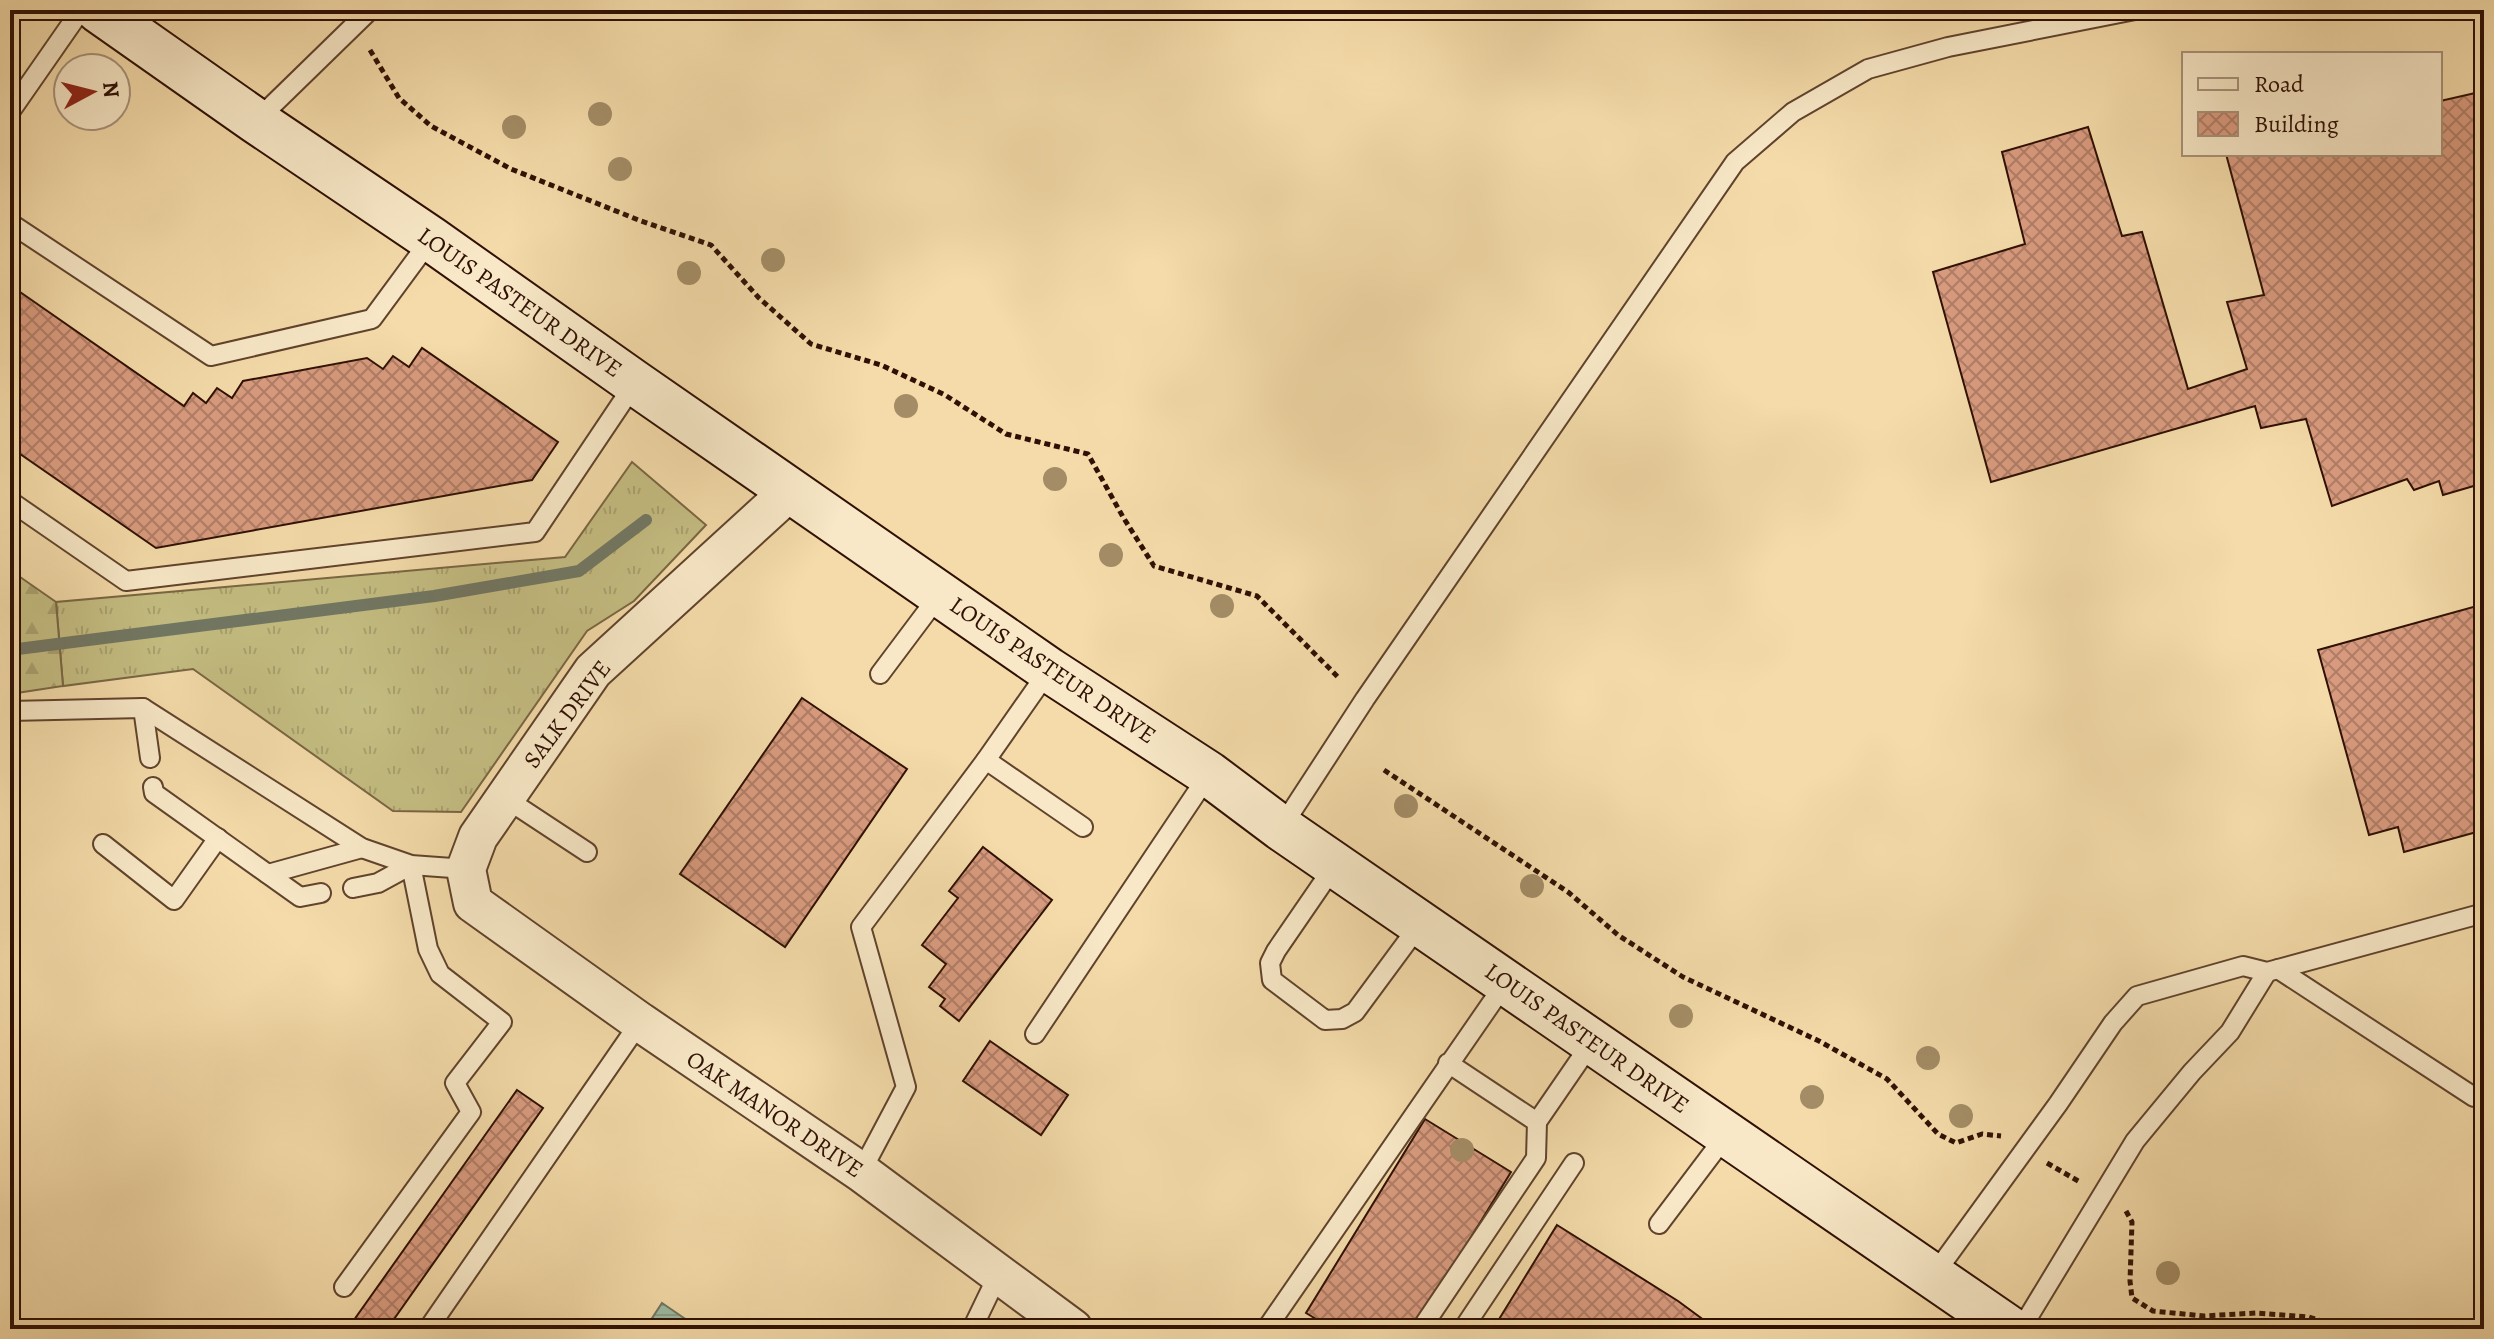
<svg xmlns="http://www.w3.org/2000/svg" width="2494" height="1339" font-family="Alegreya,serif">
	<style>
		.grass { fill: url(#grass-tufts); stroke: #7a6643; stroke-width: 2 }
		.forest { fill: url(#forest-firs); stroke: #7a6643; stroke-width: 2 }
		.water { fill: url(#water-rules); stroke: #717763; stroke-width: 2 }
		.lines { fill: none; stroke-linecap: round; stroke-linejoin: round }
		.stream { stroke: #717763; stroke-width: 12 }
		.building { fill: url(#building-cross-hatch); stroke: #2f1004; stroke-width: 2 }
		.lane-casing { stroke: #60432d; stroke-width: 22 }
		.street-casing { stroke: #60432d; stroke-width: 42 }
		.secondary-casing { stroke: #2f1004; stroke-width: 48 }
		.path { stroke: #2f1004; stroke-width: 5; stroke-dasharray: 6 4; stroke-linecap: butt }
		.lane { stroke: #f8e8c7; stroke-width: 18 }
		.street { stroke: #f8e8c7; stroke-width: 38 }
		.secondary { stroke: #f8e8c7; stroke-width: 44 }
		.tree { fill: #a48d66 }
		.labels { text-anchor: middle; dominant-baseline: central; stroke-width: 6; stroke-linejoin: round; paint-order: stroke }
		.street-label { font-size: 24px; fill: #2f1004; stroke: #f8e8c7 }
	</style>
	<defs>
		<pattern id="grass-tufts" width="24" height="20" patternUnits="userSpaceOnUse" patternTransform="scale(2)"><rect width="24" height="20" fill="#c4bd82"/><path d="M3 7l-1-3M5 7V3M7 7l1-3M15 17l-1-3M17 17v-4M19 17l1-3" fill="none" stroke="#a9a16f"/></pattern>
		<pattern id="forest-firs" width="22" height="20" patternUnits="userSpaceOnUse" patternTransform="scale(2)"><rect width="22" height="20" fill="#c4bd82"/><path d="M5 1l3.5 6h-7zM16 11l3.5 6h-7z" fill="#a9a16f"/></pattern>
		<pattern id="water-rules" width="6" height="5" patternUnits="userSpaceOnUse" patternTransform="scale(2)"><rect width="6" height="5" fill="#9dbca3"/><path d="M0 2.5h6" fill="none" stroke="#88a18b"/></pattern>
		<pattern id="building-cross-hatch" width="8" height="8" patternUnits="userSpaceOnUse" patternTransform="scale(2)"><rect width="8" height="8" fill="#d99b7f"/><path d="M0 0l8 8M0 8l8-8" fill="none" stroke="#b07d66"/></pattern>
	</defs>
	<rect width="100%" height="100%" fill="#f4dba9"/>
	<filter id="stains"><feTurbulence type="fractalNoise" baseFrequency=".0025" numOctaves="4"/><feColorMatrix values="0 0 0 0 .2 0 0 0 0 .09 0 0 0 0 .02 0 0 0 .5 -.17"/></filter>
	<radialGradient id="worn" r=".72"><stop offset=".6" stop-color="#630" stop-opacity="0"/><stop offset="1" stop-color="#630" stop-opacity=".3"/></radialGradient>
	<polygon class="grass" points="632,462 706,525 634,601 587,631 461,812 393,811 193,669 63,686 56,602 565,557"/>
	<polygon class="forest" points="10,570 56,602 63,686 10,694"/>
	<polygon class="water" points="662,1303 700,1329 645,1329"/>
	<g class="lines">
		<polyline class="stream" points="10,650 434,596 579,571 646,520"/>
	</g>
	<g class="building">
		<polygon points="2484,91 2484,483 2443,495 2439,481 2414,490 2407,479 2332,506 2306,419 2261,428 2255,406 1991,482 1933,272 2025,244 2002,152 2088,127 2122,236 2142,232 2188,389 2247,369 2227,302 2264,295 2226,154 2440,154 2440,101"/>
		<polygon points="10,285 184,406 193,393 206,403 217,388 232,398 243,381 367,358 383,369 393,356 409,367 422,348 558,442 532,480 156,548 10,447"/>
		<polygon points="2484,604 2484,830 2404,852 2398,827 2369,835 2318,650"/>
		<polygon points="802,698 907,769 785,947 680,874"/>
		<polygon points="983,847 1052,900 959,1021 940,1006 945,999 929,987 946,964 922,945 958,898 949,891"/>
		<polygon points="990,1041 1068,1095 1041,1135 963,1081"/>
		<polygon points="517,1090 543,1108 387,1329 352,1329 349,1327"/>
		<polygon points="1425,1119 1511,1172 1415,1329 1333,1329 1306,1313"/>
		<polygon points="1557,1225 1678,1301 1716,1329 1493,1329"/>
	</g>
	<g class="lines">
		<g class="lane-casing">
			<g id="lane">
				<polyline points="10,112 81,10"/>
				<polyline points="256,121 370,10"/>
				<polyline points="10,223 211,356 372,319 431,239"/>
				<polyline points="10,501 126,581 535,532 635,383"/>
				<polyline points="880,674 940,594"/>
				<polyline points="143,708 150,758"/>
				<polyline points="10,711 143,708 362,848 411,865 466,869"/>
				<polyline points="986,760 1083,827"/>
				<polyline points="153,787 154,793 300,897 321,893"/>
				<polyline points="505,798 587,852"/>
				<polyline points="1281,828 1365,699 1735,162 1793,112 1868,69 1948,47 2135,10"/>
				<polyline points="103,844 174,900 218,838"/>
				<polyline points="1335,865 1276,951 1270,963 1272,980 1325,1020 1342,1019 1355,1012 1420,924"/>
				<polyline points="268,874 362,848"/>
				<polyline points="2278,969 2474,1097"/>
				<polyline points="1035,1034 1209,774"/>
				<polyline points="1448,1063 1537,1122"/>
				<polyline points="861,1172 906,1087 861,927 986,760 1049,670"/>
				<polyline points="1659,1224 1727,1134"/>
				<polyline points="1933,1276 2058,1104 2113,1023 2137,996 2243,966 2267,972 2484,913"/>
				<polyline points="344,1287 471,1112 455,1083 502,1022 440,974 428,949 411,865 378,883 353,888"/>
				<polyline points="428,1329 640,1022"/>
				<polyline points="972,1329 998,1275"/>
				<polyline points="1275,1329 1269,1325 1506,982"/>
				<polyline points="1421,1329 1536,1158 1537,1122 1592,1042"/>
				<polyline points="1463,1329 1574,1163"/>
				<polyline points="2021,1329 2135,1141 2192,1072 2230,1032 2267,972"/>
			</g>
		</g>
		<g class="street-casing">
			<polyline id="street" points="790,491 593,671 478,837 466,869 473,903 640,1022 861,1172 1073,1329"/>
		</g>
		<g class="secondary-casing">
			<polyline id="secondary" points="98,10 256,121 431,239 635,383 1049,670 1209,774 1281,828 2010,1329"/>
		</g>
		<g class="path">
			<polyline points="370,50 399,98 431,126 511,169 641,221 711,245 759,298 811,344 881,365 945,395 1006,434 1088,454 1123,517 1154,566 1257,596 1340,679"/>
			<polyline points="1384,770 1568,892 1618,935 1683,977 1819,1041 1887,1079 1938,1134 1956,1143 1982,1134 2001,1136"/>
			<polyline points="2047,1163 2080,1182"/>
			<polyline points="2126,1211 2132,1222 2130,1281 2132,1298 2153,1311 2204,1316 2256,1313 2309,1317 2346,1329"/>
		</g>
		<use href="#lane" class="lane"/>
		<use href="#street" class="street"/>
		<use href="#secondary" class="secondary"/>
	</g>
	<g class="tree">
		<circle cx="600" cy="114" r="12"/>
		<circle cx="514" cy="127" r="12"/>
		<circle cx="620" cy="169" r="12"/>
		<circle cx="773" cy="260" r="12"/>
		<circle cx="689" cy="273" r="12"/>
		<circle cx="906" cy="406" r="12"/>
		<circle cx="1055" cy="479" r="12"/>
		<circle cx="1111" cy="555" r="12"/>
		<circle cx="1222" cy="606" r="12"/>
		<circle cx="1406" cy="806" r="12"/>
		<circle cx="1532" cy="886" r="12"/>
		<circle cx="1681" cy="1016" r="12"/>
		<circle cx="1928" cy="1058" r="12"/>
		<circle cx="1812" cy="1097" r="12"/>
		<circle cx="1961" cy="1116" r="12"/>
		<circle cx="1462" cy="1150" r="12"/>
		<circle cx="2168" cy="1273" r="12"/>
	</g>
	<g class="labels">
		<g class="street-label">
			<text transform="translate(520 302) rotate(35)">LOUIS PASTEUR DRIVE</text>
			<text transform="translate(1053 670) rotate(34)">LOUIS PASTEUR DRIVE</text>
			<text transform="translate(567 714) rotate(-53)">SALK DRIVE</text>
			<text transform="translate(1587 1038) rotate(35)">LOUIS PASTEUR DRIVE</text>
			<text transform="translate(775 1114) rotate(34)">OAK MANOR DRIVE</text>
		</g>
	</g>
	<rect width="2494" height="1339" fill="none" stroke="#f4dba9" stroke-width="40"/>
	<rect x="12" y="12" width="2470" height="1315" fill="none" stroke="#2f1004" stroke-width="4"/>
	<rect x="20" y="20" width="2454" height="1299" fill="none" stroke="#2f1004" stroke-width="2"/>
	<rect x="2182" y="52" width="260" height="104" fill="#f8e8c7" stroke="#a89279" stroke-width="2"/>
	<rect x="2198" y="78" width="40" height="12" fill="#f8e8c7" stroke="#a89279" stroke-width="2"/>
	<text x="2254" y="92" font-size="24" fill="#2f1004">Road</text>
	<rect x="2198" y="112" width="40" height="24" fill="url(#building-cross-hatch)" stroke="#a89279" stroke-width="2"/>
	<text x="2254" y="132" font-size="24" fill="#2f1004">Building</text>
	<g transform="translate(92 92) rotate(83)"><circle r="38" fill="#f8e8c7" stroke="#a89279" stroke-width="2"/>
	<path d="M0-6L14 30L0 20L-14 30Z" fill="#8f2418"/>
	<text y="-12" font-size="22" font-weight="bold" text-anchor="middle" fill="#2f1004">N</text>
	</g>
	<rect width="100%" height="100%" filter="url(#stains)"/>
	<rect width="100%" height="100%" fill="url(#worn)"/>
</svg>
